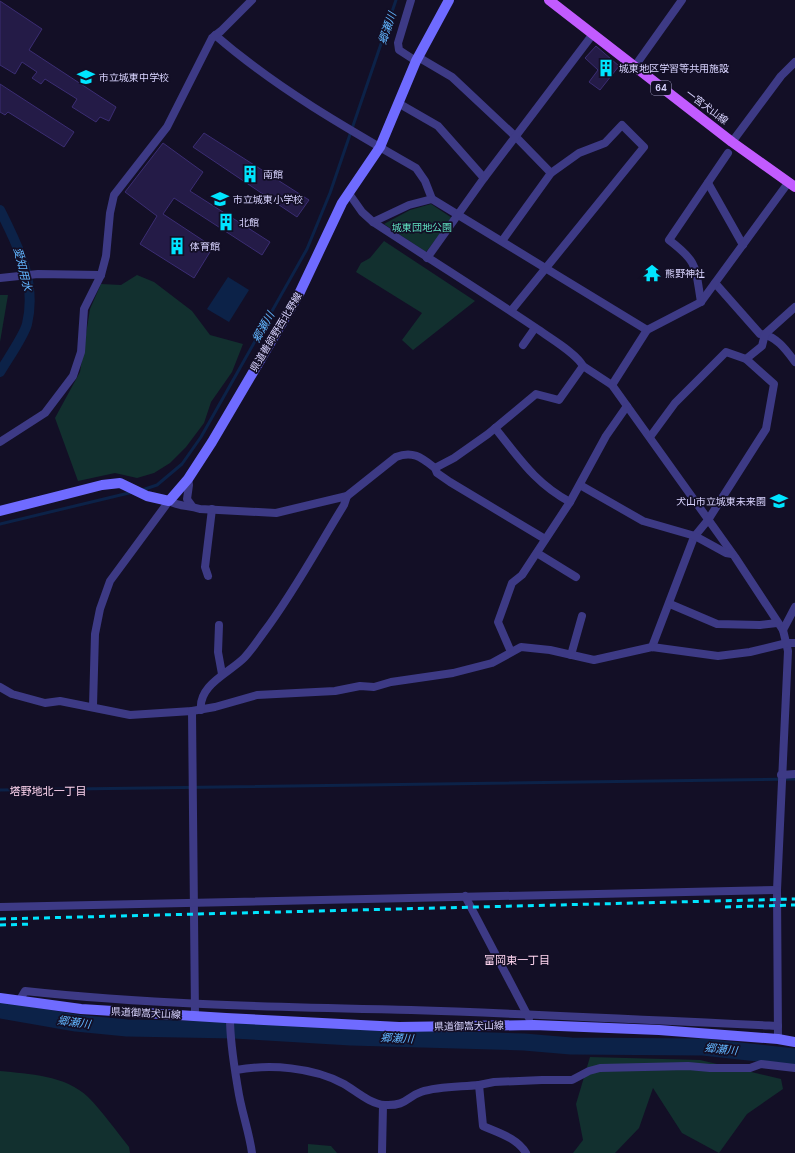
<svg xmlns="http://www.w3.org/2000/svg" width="795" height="1153" font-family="'DM Sans','Noto Sans JP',sans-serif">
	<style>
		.green { fill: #12302f }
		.water { fill: #0c2248 }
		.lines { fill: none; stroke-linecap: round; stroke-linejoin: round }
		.stream { stroke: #0c2248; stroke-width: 3 }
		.canal { stroke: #0c2248; stroke-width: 10 }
		.river { stroke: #0c2248; stroke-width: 17 }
		.building { fill: #241b47; stroke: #3b2d73 }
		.minor { stroke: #3d3a85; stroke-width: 8 }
		.secondary { stroke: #6f6bff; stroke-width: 10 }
		.primary { stroke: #c25bff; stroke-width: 10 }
		.rail { stroke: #00e5ff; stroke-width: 3; stroke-dasharray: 6 5; stroke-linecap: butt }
		.labels { text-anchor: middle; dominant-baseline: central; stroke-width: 3.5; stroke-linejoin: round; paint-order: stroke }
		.shield { fill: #130f26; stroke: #9e99be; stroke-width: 1 }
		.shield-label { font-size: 9px; font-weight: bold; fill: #d9d4ff }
		.poi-label { font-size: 10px; fill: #d9d4ff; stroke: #130f26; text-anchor: start }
		.street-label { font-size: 10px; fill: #d9d4ff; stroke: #130f26 }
		.park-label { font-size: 10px; fill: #5fe0c0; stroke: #130f26 }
		.water-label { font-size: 11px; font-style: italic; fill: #62b6ff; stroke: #130f26 }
		.neighbourhood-label { font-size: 11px; fill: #ffd6f0; stroke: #130f26 }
	</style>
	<rect width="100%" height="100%" fill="#130f26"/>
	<g class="green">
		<polygon points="431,204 452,218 426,252 384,224 410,210"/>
		<polygon points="384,241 475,301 413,350 402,340 422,313 356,272 361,263 370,258"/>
		<polygon points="137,275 154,282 192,311 210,335 243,344 232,372 211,402 204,423 186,447 170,463 154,473 137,478 115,473 78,481 55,418 80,372 90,309 101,284 121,285"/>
		<polygon points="0,295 8,295 0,342"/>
		<polygon points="590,1057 700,1060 781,1079 783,1089 747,1114 719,1153 682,1133 653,1088 639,1128 615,1153 573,1153 583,1140 576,1104"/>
		<path d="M 0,1071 C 29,1074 65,1075 88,1097 C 103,1112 116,1131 129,1147 L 130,1153 L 0,1153 Z"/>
		<polygon points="308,1144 331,1146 337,1153 308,1153"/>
	</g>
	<polygon class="water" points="228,277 249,290 229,322 207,309"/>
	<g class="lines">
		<g class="stream">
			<polyline points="142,490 157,485 182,464 201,437 307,249 330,193 396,0"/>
			<polyline points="0,524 133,492"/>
			<polyline points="0,790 795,779"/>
		</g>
		<path class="canal" d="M 0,210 C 18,246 37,282 27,324 C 24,336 7,360 0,372"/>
		<polyline class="river" points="0,1010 76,1023 127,1028 234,1030 351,1037 524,1042 571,1046 703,1047 795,1057"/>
	</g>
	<g class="building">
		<polygon points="0,1 42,29 29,50 116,107 109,121 100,117 96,122 72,107 77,99 45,79 41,84 32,78 37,72 22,62 15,74 0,65"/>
		<polygon points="596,46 619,66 600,90 589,82 598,70 585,58"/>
		<polygon points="0,84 74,132 64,147 8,112 5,115 0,112"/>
		<polygon points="204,133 309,200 297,217 193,147"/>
		<polygon points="163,143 203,172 190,191 270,242 262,255 174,198 163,214 213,247 194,278 140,244 157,216 125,192"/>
	</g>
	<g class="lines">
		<g class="minor">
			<polyline points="411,0 398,43 399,50 416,61"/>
			<path d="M 215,35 C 276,88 346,128 416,168 L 425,181 L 432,199 L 647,330"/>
			<polyline points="418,57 452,77 516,137 551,173"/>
			<polyline points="635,66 682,0"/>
			<polyline points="398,103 438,126 484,178"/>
			<polyline points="732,142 781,76 795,62"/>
			<polyline points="708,183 743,245"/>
			<path d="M 350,195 L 362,212 L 373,222 C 428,258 484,293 539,330 C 551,339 576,353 583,366 L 612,385 L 735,557 L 783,630 L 788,651 L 777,890 L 778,1039"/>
			<polyline points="373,222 409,205 432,199"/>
			<polyline points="502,241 551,173 579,153 605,143 622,125 644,147 511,311"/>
			<polyline points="427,258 484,178 593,34"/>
			<polyline points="0,278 38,274 101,275"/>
			<path d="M 715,283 L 760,334 C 776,335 787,351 795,362"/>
			<path d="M 701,302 C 695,267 699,263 669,240 L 728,153"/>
			<polyline points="523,345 535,328"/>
			<polyline points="746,359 762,346 765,334 795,307"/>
			<polyline points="612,385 647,330 701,302 788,183"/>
			<path d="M 495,428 C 520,459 535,483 570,502"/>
			<polyline points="650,437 675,403 726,352 746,359 774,384 766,429 708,520 694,537 652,647"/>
			<polyline points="0,442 45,413 73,376 81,352 84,309 101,275 106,256 110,213 114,195 167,127 212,38 221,31 252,0"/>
			<polyline points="435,468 437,473 450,482 545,539"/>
			<polyline points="188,479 189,485 187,499 192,506"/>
			<polyline points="580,485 643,521 695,536 726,553 732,554"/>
			<polyline points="537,553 576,577"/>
			<polyline points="208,576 205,567 212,509"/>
			<polyline points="670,604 717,624 760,625 777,623"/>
			<polyline points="219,625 218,652 222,674"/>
			<polyline points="783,630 795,607"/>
			<polyline points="511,652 498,622 512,583 522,575 570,502 606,436 627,406"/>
			<polyline points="571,655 582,616"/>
			<polyline points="0,687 12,694 45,703 60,701 130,715 192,711 215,707 257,695 335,691 360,686 374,687 391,682 453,673 492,663 521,647 550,650 594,660 652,647 718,656 750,652 787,643 795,643"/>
			<path d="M 93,706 L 95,634 L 100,609 L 110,581 L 169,501 C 180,507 188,505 200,509 L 276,513 L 347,496 L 396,457 C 413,450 422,458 435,468 L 454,458 L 488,434 L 536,394 L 559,400 L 583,366"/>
			<path d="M 201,710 C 198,685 229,673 244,658 C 251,651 258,640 264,632 C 294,592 318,547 344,505 L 347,496"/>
			<polyline points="192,711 195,1016"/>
			<polyline points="781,775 795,774"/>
			<polyline points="465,896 529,1018"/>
			<polyline points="0,907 777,890"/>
			<path d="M 19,1001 L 25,991 C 153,1005 282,1007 411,1010 C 533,1014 655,1020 778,1026"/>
			<path d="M 230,1018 C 230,1043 234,1065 238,1089 C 241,1110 249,1131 252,1153"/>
			<path d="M 236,1070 C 270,1064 313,1067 344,1084 C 356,1091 370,1104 385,1105 C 407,1106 406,1097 421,1092 C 439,1086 461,1087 479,1085 L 483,1126 C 499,1133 517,1138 526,1153"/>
			<polyline points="479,1085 494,1082 542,1080 572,1080 589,1071 600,1068 688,1066 710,1068 750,1068 761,1064 795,1068"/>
			<polyline points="382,1153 383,1105"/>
		</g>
		<g class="secondary">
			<polyline points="0,511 102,485 120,483 147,496 169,501 188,479 212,442 299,294 342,203 380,147 416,61 449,0"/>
			<polyline points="0,998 81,1009 226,1018 399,1027 534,1025 659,1030 778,1039 795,1042"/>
		</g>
		<polyline class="primary" points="549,0 732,142 795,187"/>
		<g class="rail">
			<polyline points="725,907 795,905"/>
			<polyline points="0,919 795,899"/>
			<polyline points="0,925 33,924"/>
		</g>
	</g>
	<defs>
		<g id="building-bare" transform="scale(1.38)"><path d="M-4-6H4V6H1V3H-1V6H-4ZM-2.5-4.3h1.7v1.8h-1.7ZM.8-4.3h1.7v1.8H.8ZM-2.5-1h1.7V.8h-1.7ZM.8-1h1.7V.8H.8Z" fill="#00e5ff" stroke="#130f26" stroke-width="2.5" paint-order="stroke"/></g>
		<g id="school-bare" transform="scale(1.38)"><path d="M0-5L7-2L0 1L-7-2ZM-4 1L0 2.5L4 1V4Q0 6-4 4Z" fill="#00e5ff" stroke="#130f26" stroke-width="2.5" paint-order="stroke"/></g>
		<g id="temple-bare" transform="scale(1.38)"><path d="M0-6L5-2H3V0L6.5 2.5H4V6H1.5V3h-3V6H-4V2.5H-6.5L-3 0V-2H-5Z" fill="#00e5ff" stroke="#130f26" stroke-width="2.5" paint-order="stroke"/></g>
	</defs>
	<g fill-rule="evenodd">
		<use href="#building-bare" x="606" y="68"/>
		<use href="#school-bare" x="86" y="77"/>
		<use href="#building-bare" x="250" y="174"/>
		<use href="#school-bare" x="220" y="199"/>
		<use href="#building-bare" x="226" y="222"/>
		<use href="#building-bare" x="177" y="246"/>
		<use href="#temple-bare" x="652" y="273"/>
		<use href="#school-bare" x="779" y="501"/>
	</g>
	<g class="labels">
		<rect class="shield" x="651" y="81" width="20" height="14" rx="3"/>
		<g class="shield-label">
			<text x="661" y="88">64</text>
		</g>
		<g class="poi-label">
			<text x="619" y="68">城東地区学習等共用施設</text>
			<text x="99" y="77">市立城東中学校</text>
			<text x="263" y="174">南館</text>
			<text x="233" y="199">市立城東小学校</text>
			<text x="239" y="222">北館</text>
			<text x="190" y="246">体育館</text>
			<text x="665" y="273">熊野神社</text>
			<text x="766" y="501" text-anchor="end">犬山市立城東未来園</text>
		</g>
		<g class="street-label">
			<text transform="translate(707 107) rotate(37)">一宮犬山線</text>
			<text transform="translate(276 332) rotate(-59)">県道善師野西北野線</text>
			<text transform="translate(146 1013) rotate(3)">県道御嵩犬山線</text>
			<text transform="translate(469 1026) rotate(-1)">県道御嵩犬山線</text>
		</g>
		<g class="park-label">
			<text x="422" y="227">城東団地公園</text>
		</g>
		<g class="water-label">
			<text transform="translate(387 28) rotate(-71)">郷瀬川</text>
			<text transform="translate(23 269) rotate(76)">愛知用水</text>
			<text transform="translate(263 327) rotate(-61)">郷瀬川</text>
			<text transform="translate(74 1022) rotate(8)">郷瀬川</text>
			<text transform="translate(397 1038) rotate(3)">郷瀬川</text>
			<text transform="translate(721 1049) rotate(6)">郷瀬川</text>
		</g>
		<g class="neighbourhood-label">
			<text x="48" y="791">塔野地北一丁目</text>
			<text x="517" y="960">富岡東一丁目</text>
		</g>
	</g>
</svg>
